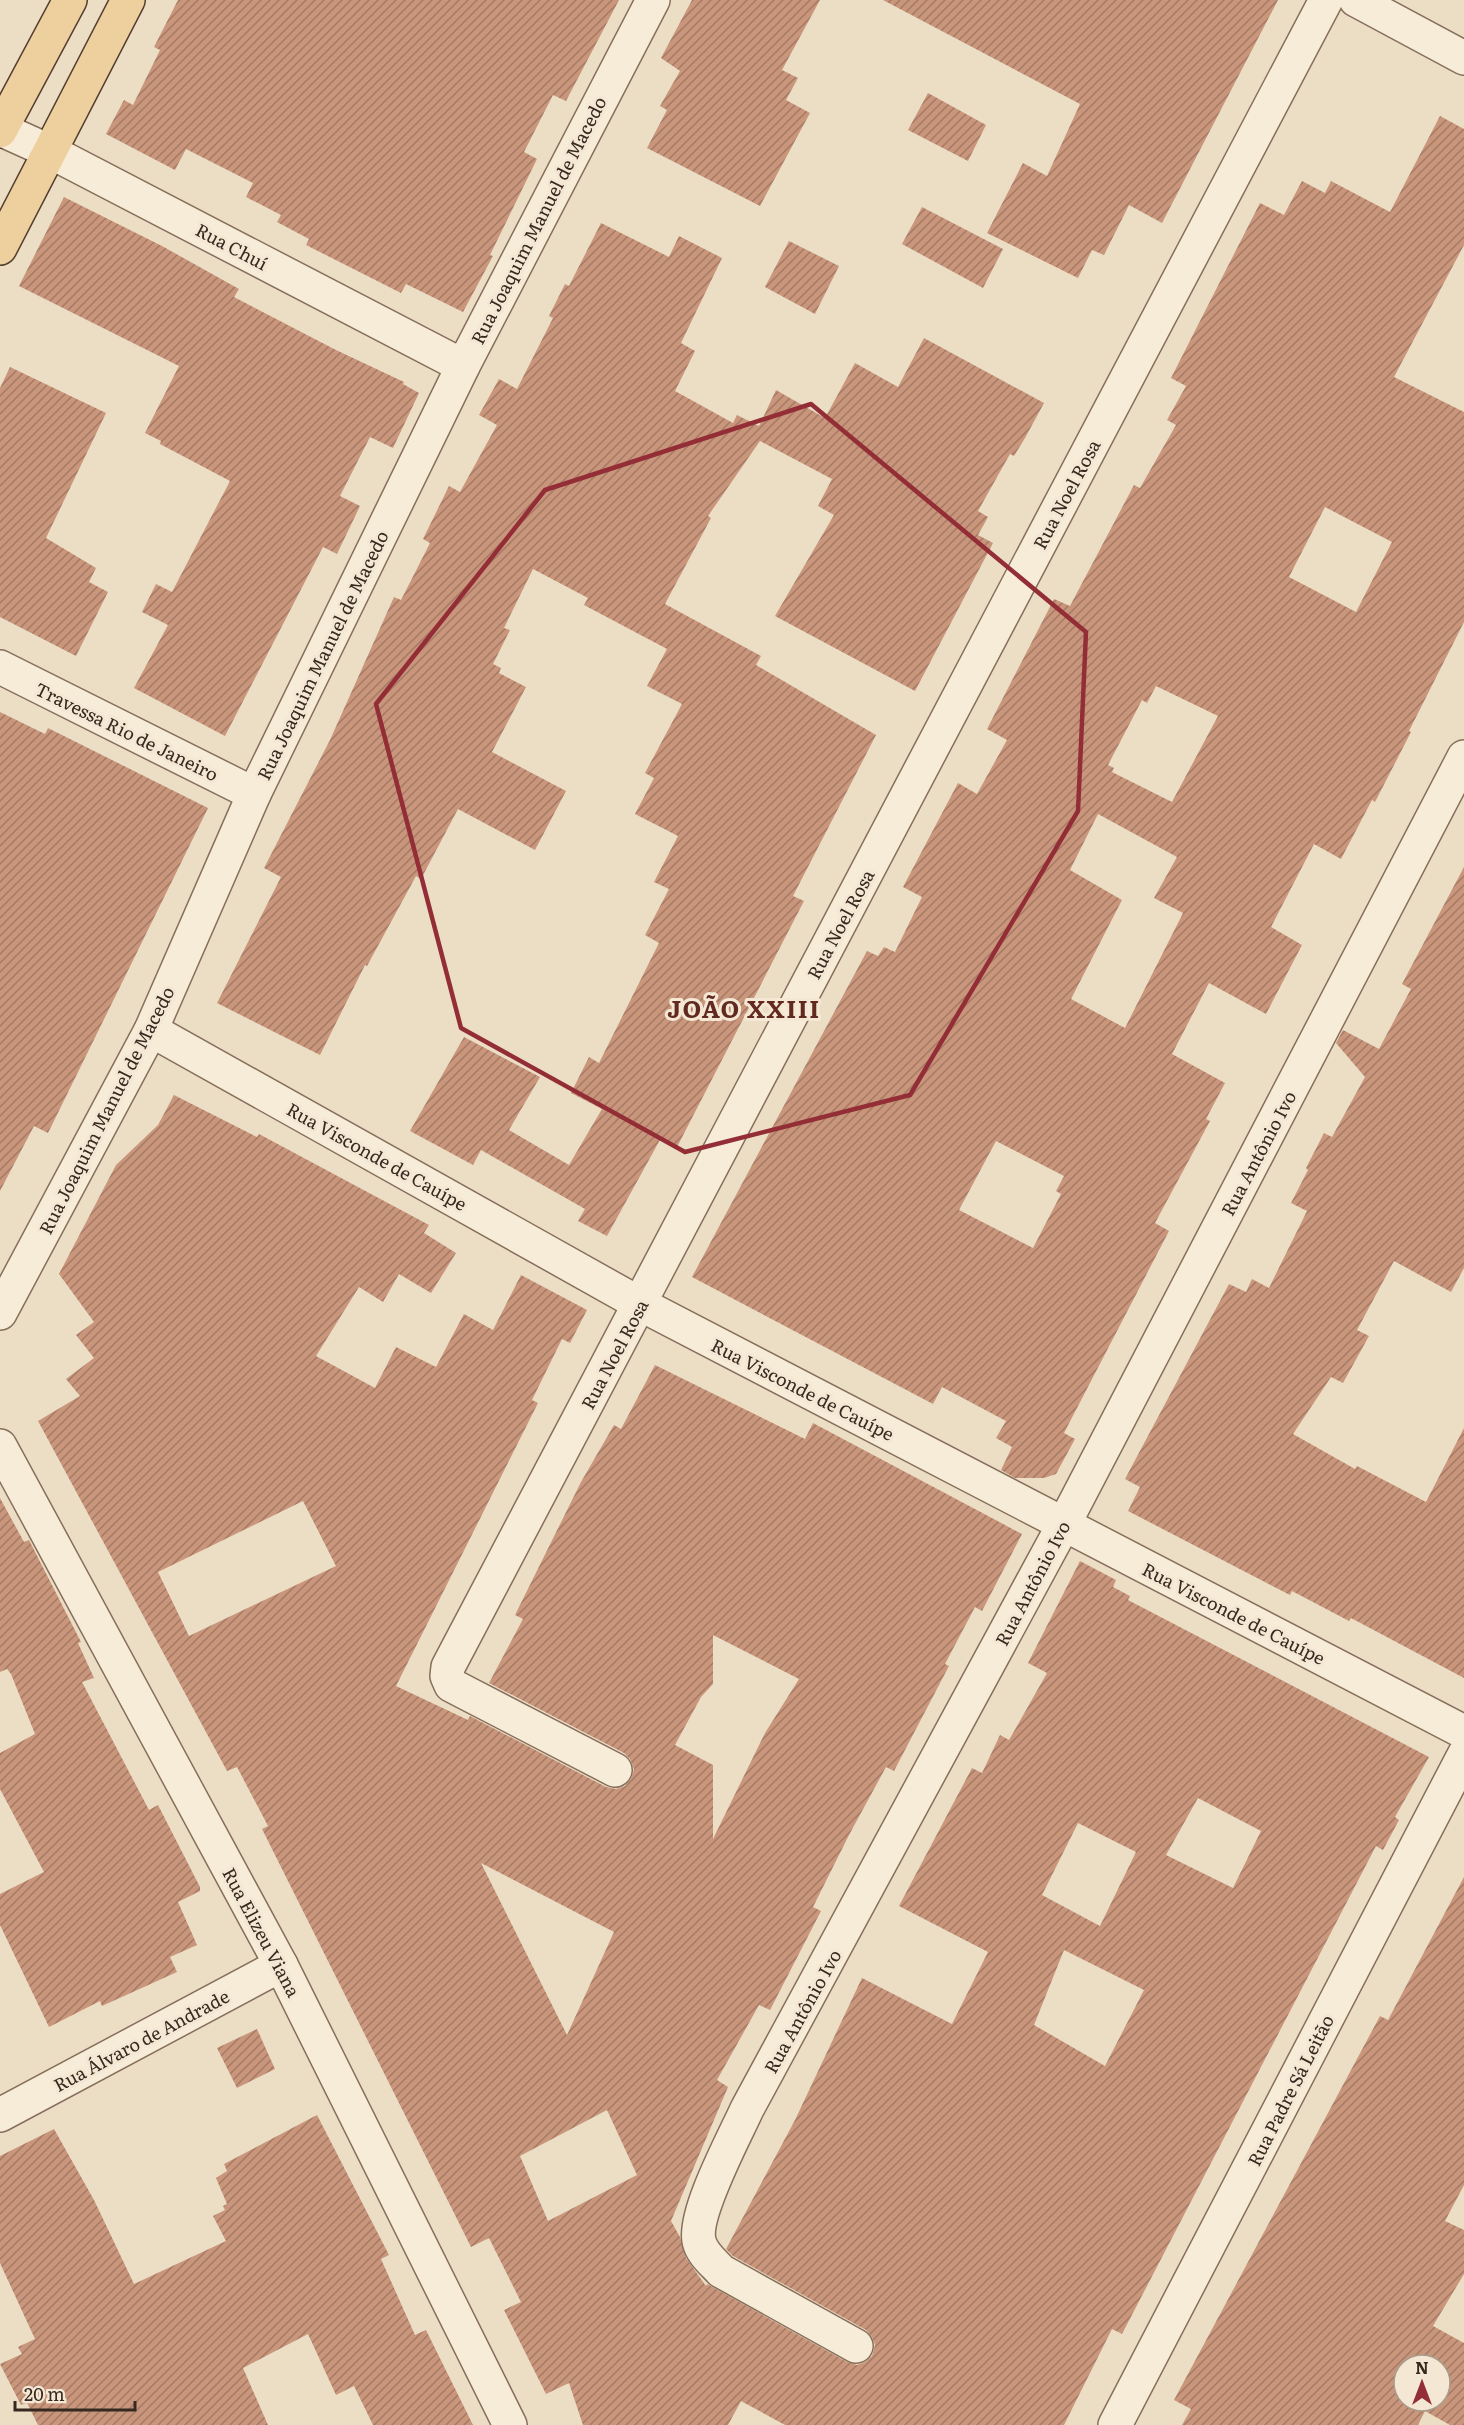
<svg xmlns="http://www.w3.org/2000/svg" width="1464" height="2425" font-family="Literata,serif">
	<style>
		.building { fill: url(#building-hatch); fill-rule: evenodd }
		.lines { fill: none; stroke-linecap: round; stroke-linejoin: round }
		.minor-casing { stroke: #866f5c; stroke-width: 36 }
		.primary-casing { stroke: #543e30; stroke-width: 36 }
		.minor { stroke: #f7ecd8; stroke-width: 33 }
		.primary { stroke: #eecf9e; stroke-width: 33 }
		.marked { fill: none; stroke: #932e37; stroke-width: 4.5; stroke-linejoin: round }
		.labels { text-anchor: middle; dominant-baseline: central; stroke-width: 6; stroke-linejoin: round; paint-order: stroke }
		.street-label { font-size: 18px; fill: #37291f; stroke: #f4e8d4 }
		.district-label { font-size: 24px; font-weight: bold; letter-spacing: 1.5px; fill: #622920; stroke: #f4e8d4 }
	</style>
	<defs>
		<pattern id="building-hatch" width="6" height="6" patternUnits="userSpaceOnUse" patternTransform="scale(1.5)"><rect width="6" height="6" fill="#c9967c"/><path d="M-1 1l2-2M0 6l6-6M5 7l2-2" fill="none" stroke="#a47a65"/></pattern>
	</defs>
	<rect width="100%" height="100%" fill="#ecdec5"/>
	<g class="building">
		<polygon points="178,0 619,0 566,101 553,95 524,152 537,159 490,255 493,256 463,312 406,284 401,293 306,245 309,239 277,222 281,215 246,197 253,183 186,149 175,170 106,134 124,100 133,105 160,50 154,47"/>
		<polygon points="692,0 820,0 782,70 798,78 786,100 810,113 760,206 647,148 667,110 660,106 680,71 661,58"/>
		<polygon points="883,0 1278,0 1162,223 1129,205 1104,255 1092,250 1078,278 987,233 1023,163 1047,176 1080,104"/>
		<polygon points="928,93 986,125 968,161 908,130"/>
		<path d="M 1440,116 L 1464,129 L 1464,245 L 1394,377 L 1464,412 L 1464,622 L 1409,731 L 1411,732 L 1375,802 L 1372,800 L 1341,859 L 1314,844 L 1271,927 L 1302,945 L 1266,1014 L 1209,983 L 1172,1054 L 1225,1083 L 1206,1119 L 1210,1121 L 1155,1223 L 1169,1231 L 1064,1433 L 1075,1439 L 1056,1474 L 1044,1478 L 1015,1478 L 1001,1470 L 1012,1447 L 996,1438 L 1006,1421 L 942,1387 L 933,1404 L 692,1277 L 867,951 L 878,956 L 884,947 L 895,952 L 922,897 L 903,887 L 958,783 L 977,794 L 1007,740 L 987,729 L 1054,599 L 1070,606 L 1134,485 L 1140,488 L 1176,425 L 1167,420 L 1186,386 L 1171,378 L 1260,203 L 1284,215 L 1302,181 L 1325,193 L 1331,181 L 1390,212 ZM 1325,507 L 1392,542 L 1356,612 L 1289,577 ZM 1156,686 L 1218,716 L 1172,802 L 1112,772 L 1114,768 L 1108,765 L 1142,700 L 1147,703 ZM 1098,814 L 1177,857 L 1154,898 L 1183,913 L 1125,1028 L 1071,999 L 1122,900 L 1070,870 ZM 996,1141 L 1064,1176 L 1056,1191 L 1061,1194 L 1033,1248 L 959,1210 Z"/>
		<polygon points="64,197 162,246 239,289 234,297 336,350 404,382 403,384 419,393 393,448 370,437 340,496 360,506 337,554 323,547 225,736 134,688 168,625 142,612 156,584 172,592 230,481 160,444 161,441 145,433 179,366 19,286"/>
		<polygon points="922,207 1003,249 983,288 902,244"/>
		<polygon points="601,223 669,257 679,236 722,258 681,343 695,351 675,391 733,423 737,415 759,426 776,390 825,418 855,363 898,387 924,338 1044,403 1025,438 1014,456 1010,454 978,511 988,517 978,535 993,543 915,691 775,616 834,515 818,506 832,479 760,441 708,516 711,518 665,604 761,656 756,665 876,735 793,896 804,901 677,1147 661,1138 607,1236 578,1221 585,1209 481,1150 473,1165 410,1131 464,1037 540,1077 509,1130 569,1165 602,1109 571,1093 589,1057 599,1063 659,943 645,935 669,889 654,882 678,836 635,814 654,778 645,773 682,704 647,686 667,649 584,605 588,598 533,569 504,628 510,630 493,664 501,668 499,673 526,687 492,752 566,791 535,850 458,809 421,879 416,876 367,966 365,965 320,1055 217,1003 281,877 264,868 330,740 394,597 401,600 430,543 423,539 449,486 460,492 497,425 479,415 499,379 517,389 553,318 549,316 565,284 569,286"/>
		<polygon points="789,241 839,266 815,314 765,287"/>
		<polygon points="10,367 106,413 46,538 96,568 89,582 108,592 76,656 0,617 0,388"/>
		<polygon points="0,712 45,734 48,728 208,808 48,1133 34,1126 0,1191"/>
		<polygon points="1464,867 1464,1268 1451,1292 1394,1261 1357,1330 1369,1336 1343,1383 1331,1377 1293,1434 1355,1469 1357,1466 1426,1502 1464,1428 1464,1678 1351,1618 1349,1621 1292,1591 1290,1595 1128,1511 1140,1487 1125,1479 1229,1284 1246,1292 1252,1279 1269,1288 1307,1211 1291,1203 1308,1170 1306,1168 1324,1133 1332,1137 1365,1077 1336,1043 1343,1030 1379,1049 1411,989 1402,984"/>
		<path d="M 174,1095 L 257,1137 L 259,1134 L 429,1225 L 424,1233 L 456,1253 L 431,1293 L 399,1274 L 383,1302 L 359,1287 L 316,1356 L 375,1388 L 396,1347 L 436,1367 L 464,1314 L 493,1330 L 521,1275 L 587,1310 L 570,1343 L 562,1339 L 532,1400 L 538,1403 L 396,1686 L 468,1720 L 470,1716 L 606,1787 L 616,1789 L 625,1786 L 631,1779 L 634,1769 L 630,1759 L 624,1753 L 489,1683 L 523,1619 L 515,1615 L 581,1482 L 614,1425 L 621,1429 L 655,1365 L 805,1439 L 813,1423 L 1022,1534 L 982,1611 L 975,1607 L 945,1664 L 949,1666 L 894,1771 L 886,1767 L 849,1835 L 813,1907 L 821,1911 L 770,2010 L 759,2005 L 717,2080 L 728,2087 L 671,2221 L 680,2237 L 686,2258 L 706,2286 L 707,2284 L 847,2362 L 857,2365 L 865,2362 L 872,2356 L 875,2345 L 872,2337 L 866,2330 L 733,2256 L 726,2249 L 795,2120 L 862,1978 L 952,2024 L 988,1952 L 899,1906 L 972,1768 L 982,1773 L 1000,1735 L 1009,1740 L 1047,1673 L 1028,1663 L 1080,1561 L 1116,1580 L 1113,1587 L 1130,1596 L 1128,1600 L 1429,1757 L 1395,1817 L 1399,1820 L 1383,1850 L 1376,1846 L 1122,2334 L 1112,2329 L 1064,2425 L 785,2425 L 741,2401 L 728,2425 L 583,2425 L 569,2383 L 546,2394 L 504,2310 L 521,2302 L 489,2238 L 471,2247 L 262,1829 L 268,1826 L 237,1767 L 227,1771 L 38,1421 L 80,1396 L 66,1379 L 94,1358 L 76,1335 L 94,1322 L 59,1274 L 116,1165 L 158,1125 ZM 303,1501 L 336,1566 L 189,1636 L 158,1572 ZM 713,1635 L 799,1679 L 765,1733 L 713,1839 L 713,1765 L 675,1745 L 701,1697 L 713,1684 ZM 1198,1798 L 1261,1831 L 1233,1888 L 1166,1855 ZM 1078,1823 L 1136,1852 L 1100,1926 L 1042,1895 ZM 481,1863 L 614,1932 L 567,2035 ZM 1064,1950 L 1144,1990 L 1105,2066 L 1034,2025 ZM 607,2110 L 637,2175 L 548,2221 L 520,2156 Z"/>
		<polygon points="0,1498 24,1542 29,1540 81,1642 78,1643 94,1678 82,1682 149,1810 158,1805 200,1887 200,1891 178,1902 197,1945 170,1957 177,1972 102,2006 100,2001 49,2027 0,1925 0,1894 44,1872 0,1789 0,1753 35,1734 11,1674 7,1669 0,1672"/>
		<path d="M 1464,1877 L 1464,2185 L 1445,2221 L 1464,2230 L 1464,2274 L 1433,2326 L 1464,2343 L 1464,2425 L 1450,2425 L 1425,2411 L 1418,2425 L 1182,2425 L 1191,2409 L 1174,2400 L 1380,2016 L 1388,2020 ZM 1404,2365 L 1440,2365 L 1440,2401 L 1404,2401 Z"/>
		<polygon points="257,2029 275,2069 237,2088 217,2048"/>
		<polygon points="317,2115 389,2255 381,2259 415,2335 426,2330 473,2425 373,2425 354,2386 336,2395 308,2334 243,2368 268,2425 38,2425 27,2403 21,2405 0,2364 22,2354 18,2347 35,2339 0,2263 0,2156 54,2129 94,2200 134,2284 226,2241 213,2216 225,2210 223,2206 227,2204 216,2178 227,2171 224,2164"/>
	</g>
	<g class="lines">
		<g class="minor-casing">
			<g id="minor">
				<polyline points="1356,0 1464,58"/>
				<polyline points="0,129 51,152 463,366"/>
				<polyline points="0,667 254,794"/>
				<polyline points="151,1030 640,1304 1464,1732"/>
				<polyline points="0,1313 151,1030 254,794 463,366 653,0"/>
				<polyline points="0,1446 281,1965 510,2425"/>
				<polyline points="615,1770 451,1685 447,1676 448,1667 1326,0"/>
				<polyline points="0,2115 281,1965"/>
				<path d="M 856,2346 L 721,2271 C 713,2262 702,2254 699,2241 C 693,2213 735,2136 747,2109 L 1064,1524 L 1464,757"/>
				<polyline points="1115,2425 1464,1755"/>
			</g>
		</g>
		<g class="primary-casing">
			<g id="primary">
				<polyline points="0,131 70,0"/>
				<polyline points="0,248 128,0"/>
			</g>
		</g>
		<use href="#minor" class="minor"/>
		<use href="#primary" class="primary"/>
	</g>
	<path class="marked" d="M 811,404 L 1086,632 L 1078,811 L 910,1095 L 685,1152 L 461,1028 L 376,704 L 545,490 Z"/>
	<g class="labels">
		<g class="street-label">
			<text transform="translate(538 220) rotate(-63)">Rua Joaquim Manuel de Macedo</text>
			<text transform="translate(232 246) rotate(28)">Rua Chuí</text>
			<text transform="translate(1066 494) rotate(-62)">Rua Noel Rosa</text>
			<text transform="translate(322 655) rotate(-64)">Rua Joaquim Manuel de Macedo</text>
			<text transform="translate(127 731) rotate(26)">Travessa Rio de Janeiro</text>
			<text transform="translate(840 924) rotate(-62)">Rua Noel Rosa</text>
			<text transform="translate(106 1110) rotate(-63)">Rua Joaquim Manuel de Macedo</text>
			<text transform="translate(1258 1153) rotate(-62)">Rua Antônio Ivo</text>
			<text transform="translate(377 1156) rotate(29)">Rua Visconde de Cauípe</text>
			<text transform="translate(614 1354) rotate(-62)">Rua Noel Rosa</text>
			<text transform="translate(803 1389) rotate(27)">Rua Visconde de Cauípe</text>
			<text transform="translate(1032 1583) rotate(-62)">Rua Antônio Ivo</text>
			<text transform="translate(1234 1613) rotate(27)">Rua Visconde de Cauípe</text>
			<text transform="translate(262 1932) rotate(62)">Rua Elizeu Viana</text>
			<text transform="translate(802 2011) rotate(-61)">Rua Antônio Ivo</text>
			<text transform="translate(141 2040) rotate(-28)">Rua Álvaro de Andrade</text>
			<text transform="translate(1290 2090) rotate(-63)">Rua Padre Sá Leitão</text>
		</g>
		<g class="district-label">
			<text x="744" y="1007">JOÃO XXIII</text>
		</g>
	</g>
	<g transform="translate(1422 2383)"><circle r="28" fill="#f4e8d4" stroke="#a89c8c" stroke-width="1.5"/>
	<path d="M0-4.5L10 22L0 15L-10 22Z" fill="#932e37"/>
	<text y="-9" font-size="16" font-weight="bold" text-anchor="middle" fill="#37291f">N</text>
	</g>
	<path d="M15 2401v9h120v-9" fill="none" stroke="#37291f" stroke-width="3"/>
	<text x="24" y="2401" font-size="18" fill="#37291f" stroke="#f4e8d4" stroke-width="4.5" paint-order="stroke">20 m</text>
</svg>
